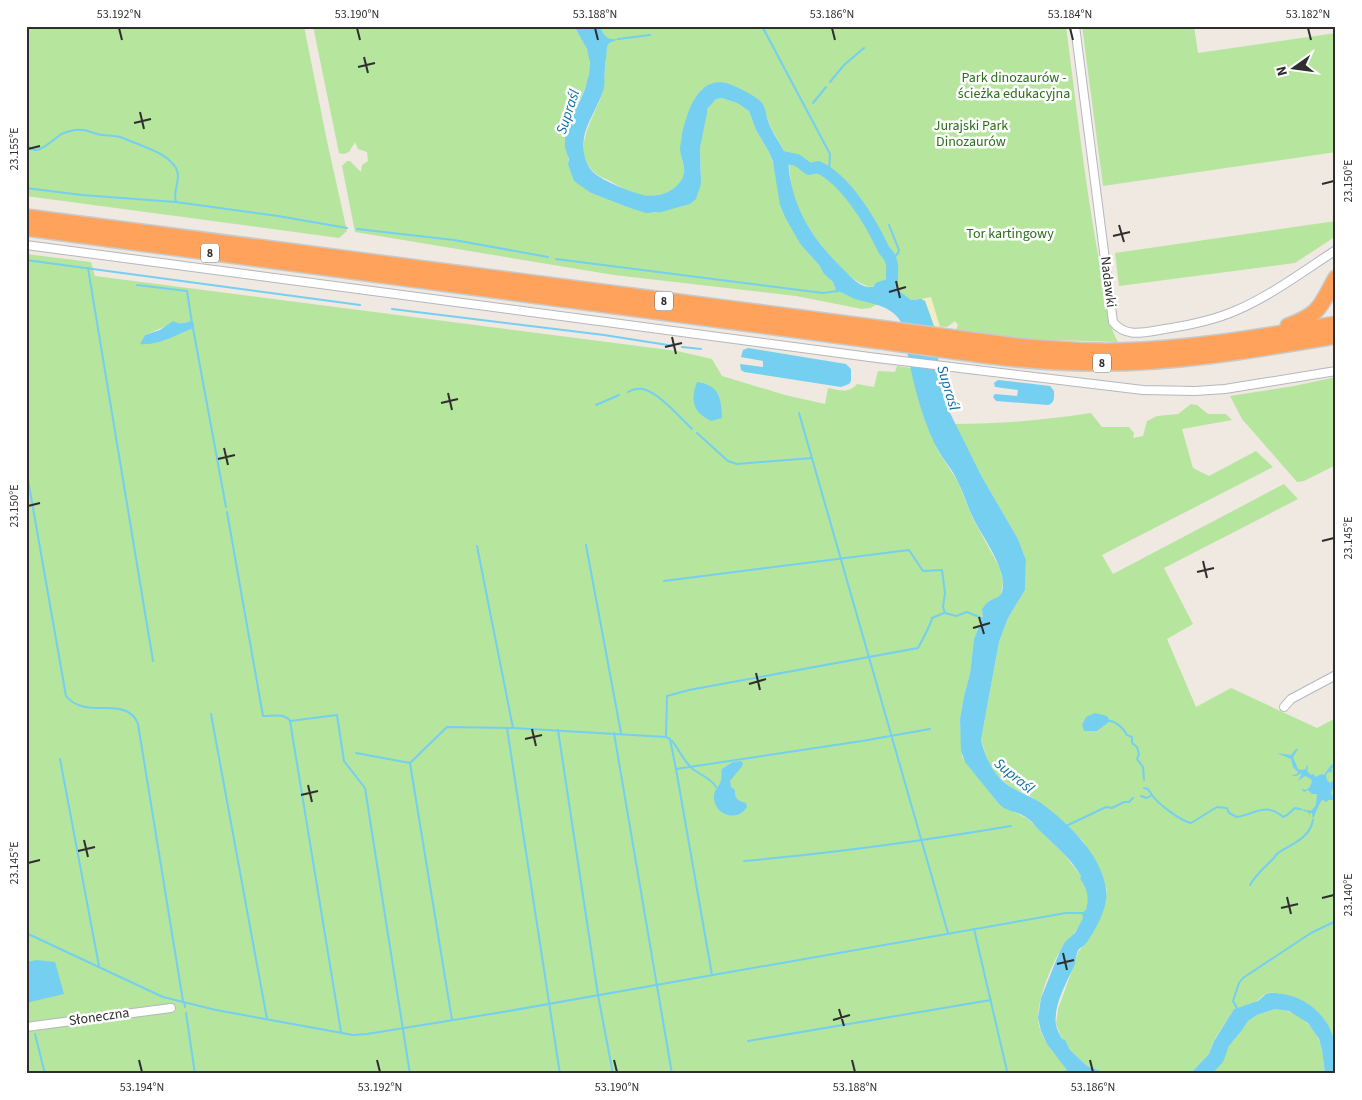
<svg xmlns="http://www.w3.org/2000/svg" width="1362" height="1100" font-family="'Source Sans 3',sans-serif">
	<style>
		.green { fill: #b6e59e; fill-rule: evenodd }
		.sand { fill: #f3ecc5 }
		.water { fill: #75cff0 }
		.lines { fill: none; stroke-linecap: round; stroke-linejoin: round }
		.stream { stroke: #75cff0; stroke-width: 2 }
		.river { stroke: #75cff0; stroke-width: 12 }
		.street-casing { stroke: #b4b7c1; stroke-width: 10 }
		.highway-casing { stroke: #c9c9c9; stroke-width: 18 }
		.street { stroke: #fff; stroke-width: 8 }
		.highway { stroke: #ffa35c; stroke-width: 15 }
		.ticks { fill: none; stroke: #2e2e2e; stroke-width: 2 }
		.labels { text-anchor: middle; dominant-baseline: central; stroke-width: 5; stroke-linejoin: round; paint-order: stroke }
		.shield { fill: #fff; stroke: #6d6d6d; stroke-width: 1 }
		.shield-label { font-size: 12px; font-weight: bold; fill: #2e2e2e }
		.park-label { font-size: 14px; fill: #2c6e1b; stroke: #fff }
		.street-label { font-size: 14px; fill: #2e2e2e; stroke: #fff }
		.water-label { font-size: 15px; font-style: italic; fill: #0d6fa3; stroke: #fff }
		.neatline { fill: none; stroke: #2e2e2e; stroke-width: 2 }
		.ticks-label { font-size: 12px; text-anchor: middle; fill: #2e2e2e }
	</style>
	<rect width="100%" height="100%" fill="#efe9e1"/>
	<g class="green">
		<polygon points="26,26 304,26 327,141 347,231 339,238 26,196"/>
		<path d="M 313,26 L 574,26 C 578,34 583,40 586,47 C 594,64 588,82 581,98 C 578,105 574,109 572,116 L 568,164 L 591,193 L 627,207 L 653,213 L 682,206 L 701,175 L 700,148 L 706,115 L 710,104 L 716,99 L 722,98 L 737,103 L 749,111 L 756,130 L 769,152 L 801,245 L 819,265 L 824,274 L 833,282 L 835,289 L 856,299 L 878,304 L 870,308 L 862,309 L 796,296 L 614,275 L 355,232 L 342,166 L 347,161 L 350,161 L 361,172 L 362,165 L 368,161 L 367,152 L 358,149 L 355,142 L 349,152 L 344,154 L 339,153 Z"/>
		<path d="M 599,26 L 1066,26 C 1076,104 1085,183 1099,260 C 1104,287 1105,318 1118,342 L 1024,339 L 955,332 L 958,325 L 955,321 L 947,327 L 934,326 L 933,320 L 918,299 L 911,300 L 897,290 L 888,276 L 886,279 L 871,287 C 843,282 801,222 793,195 C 790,183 791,169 787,157 C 782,145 774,135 769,123 C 766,117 765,111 763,105 L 702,89 C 688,109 683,125 681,149 C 680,160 689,171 681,182 C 673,192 658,197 647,196 C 633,194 620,187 608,180 C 604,178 598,176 595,173 C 571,152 591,122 600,100 C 604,89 604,81 605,70 C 606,51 610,44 599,26 Z"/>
		<polygon points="1082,26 1194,26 1198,53 1336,33 1336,152 1103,186"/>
		<polygon points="1336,221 1336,236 1295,263 1119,286 1115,253"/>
		<path d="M 26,254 L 91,262 L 95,276 L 677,351 L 712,359 L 722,376 L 785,395 L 825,404 L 828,388 C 840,390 848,394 857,384 L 874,387 L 878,371 L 895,372 L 897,366 L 911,368 L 923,414 L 938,451 L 958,482 L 973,519 L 1000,568 L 1003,582 L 1001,594 L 998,598 L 988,601 L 974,639 L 970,674 L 964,696 L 960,719 L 962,757 L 999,804 L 1028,819 L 1063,853 L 1081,876 L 1080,879 C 1096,896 1085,918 1073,935 C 1069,940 1064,943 1061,949 C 1051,966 1038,998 1038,1018 C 1039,1041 1059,1056 1070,1074 L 26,1074 ZM 188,322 L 194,328 L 169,338 L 141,344 L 145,335 L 164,327 Z"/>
		<polygon points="1336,377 1336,465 1304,481 1297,482 1242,419 1230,396 1294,386"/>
		<path d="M 1191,404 L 1197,405 L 1208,414 L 1226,414 L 1232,420 L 1182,429 L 1193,468 L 1209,476 L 1256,451 L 1273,467 L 1102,555 L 1113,574 L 1284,484 L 1298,499 L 1164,568 L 1193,624 L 1167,639 L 1196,707 L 1231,688 L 1317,728 L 1336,718 L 1336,1046 C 1330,1021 1315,1004 1291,997 C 1284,994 1276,992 1269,993 C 1263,994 1260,999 1256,1002 C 1249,1005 1241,1006 1234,1009 L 1214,1040 L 1209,1054 L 1190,1074 L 1106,1073 L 1087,1066 L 1070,1050 L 1062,1039 L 1056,1024 L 1058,1009 L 1075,962 L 1078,952 L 1084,945 L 1097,925 L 1105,903 L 1107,890 L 1083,841 L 1065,823 L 1040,803 L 1027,794 L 1013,789 L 1003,781 L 994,772 L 988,761 L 981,740 L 999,642 L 1008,618 L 1025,590 L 1026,560 L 1018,539 L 982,477 L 955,424 C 1001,424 1046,420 1091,413 L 1102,427 L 1129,427 L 1134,433 L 1133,438 L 1143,436 L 1147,421 L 1157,416 L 1178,414 Z"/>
		<path d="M 1275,1009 C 1298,1010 1317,1027 1322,1050 C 1324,1058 1323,1066 1325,1074 L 1212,1074 L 1222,1062 L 1229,1046 L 1243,1029 L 1248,1021 L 1257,1015 Z"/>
	</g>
	<polygon class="sand" points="931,297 940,327 934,326 925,301 921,299"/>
	<g class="water">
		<path d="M 574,26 L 599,26 C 606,37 605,40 619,39 L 609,43 L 607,47 C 607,54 605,62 605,69 C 604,76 605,82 604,88 C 600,102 592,114 587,127 C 581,141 582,162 594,173 C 603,181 631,192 643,195 C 656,198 672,193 680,182 C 689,171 681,161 680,149 C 680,145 682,139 682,134 C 687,113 697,77 726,83 C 734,85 758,97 762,103 C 766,108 766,116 768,121 C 772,133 781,144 786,155 L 789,158 C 788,164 789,171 790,177 C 796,215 818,245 845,271 C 851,277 861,288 870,287 C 875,287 873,286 876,283 C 879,281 883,281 886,279 L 890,268 L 889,260 L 894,259 L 894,272 L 898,279 L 898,290 L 911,300 L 921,299 L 925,301 L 934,326 L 942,391 L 948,409 L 982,477 L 1018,539 L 1026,560 L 1025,590 L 1008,618 L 999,642 L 981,740 C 986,760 995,779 1014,789 C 1023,794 1032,797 1041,803 C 1068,823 1101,854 1106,889 C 1109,905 1097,928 1087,942 C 1085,945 1082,947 1079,949 C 1076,953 1076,959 1075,964 C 1067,982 1053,1005 1056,1025 C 1057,1030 1060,1035 1062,1039 L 1065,1040 L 1070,1050 L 1087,1066 L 1109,1074 L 1070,1074 L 1047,1044 L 1041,1031 L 1038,1018 L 1041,998 L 1060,951 L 1065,942 L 1075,933 L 1083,918 L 1082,913 L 1086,910 C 1089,898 1088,889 1080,879 L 1081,876 C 1070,857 1053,844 1038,829 C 1035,826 1032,821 1027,818 C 1018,811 1007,812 999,804 L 965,762 L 961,751 L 960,719 L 964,696 L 970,674 L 974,639 L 983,616 L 982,609 C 984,607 986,603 989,601 C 1000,596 1003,597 1003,582 C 1002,563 983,537 974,520 C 968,508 964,494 958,482 C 953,470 944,461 938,450 C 917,410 910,365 901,322 C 891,305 872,304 855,299 C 848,296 843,292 836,291 L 833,282 L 824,274 L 819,265 L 801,245 L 786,219 L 780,205 L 773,162 L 769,152 L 756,130 L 749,111 L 737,103 L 722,98 L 716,99 L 708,108 L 700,148 L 701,184 L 696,199 L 690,204 L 661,212 L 646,213 L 627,207 L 591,193 L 574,181 L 568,164 L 569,159 L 565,148 L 565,134 L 574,109 L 580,101 L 585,89 L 589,74 L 590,63 L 587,49 Z"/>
		<path d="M 173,321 C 180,325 184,323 192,321 L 194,324 L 194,328 C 178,334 158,346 140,344 L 145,335 L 160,330 Z"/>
		<polygon points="748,348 846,364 851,369 851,381 849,384 841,387 744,372 741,370 740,364 763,367 763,361 741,357 743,350"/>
		<path d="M 998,380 L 1050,386 L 1054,391 C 1054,397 1055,403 1048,405 L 996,401 L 993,397 L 995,394 L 1017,396 L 1018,390 L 995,387 L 994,383 Z"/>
		<path d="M 697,382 C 719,385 721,397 722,418 L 711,421 C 693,412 690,401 697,382 Z"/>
		<polygon points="1095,713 1107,716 1110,721 1097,731 1084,731 1082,725 1086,717"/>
		<path d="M 1296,749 L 1298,749 L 1293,757 L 1298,769 L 1301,770 L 1306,769 L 1307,764 L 1308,768 L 1307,771 L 1311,775 L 1314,774 L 1315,777 L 1322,774 L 1324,775 L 1331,765 L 1336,763 L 1331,770 L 1333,770 L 1330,773 L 1329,771 L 1326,775 L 1327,780 L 1330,783 L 1333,781 L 1336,776 L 1336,782 L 1331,793 L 1335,800 L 1328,800 L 1327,802 L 1322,800 C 1319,804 1314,816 1313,820 L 1312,813 L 1310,813 L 1309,817 L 1309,813 L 1299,809 L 1300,808 L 1304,810 L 1306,809 L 1306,811 L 1309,810 L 1311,811 L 1316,805 L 1317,794 L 1312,794 L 1308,790 L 1304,792 L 1301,788 L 1305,790 L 1309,788 L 1312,782 L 1311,779 L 1305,776 L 1298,781 L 1302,773 L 1296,776 L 1291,776 L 1297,774 L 1298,772 L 1293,767 L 1291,759 L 1277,753 L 1291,755 Z"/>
		<path d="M 742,761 L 743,765 L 730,781 L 731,787 L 735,790 C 734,798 738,801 746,803 L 747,807 C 738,822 716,816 714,799 C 713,789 720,787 721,780 C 722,776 721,773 722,769 L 733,762 Z"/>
		<polygon points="37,960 55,962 64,994 26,1003 26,962"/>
		<path d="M 1270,993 C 1300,992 1328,1012 1335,1043 C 1337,1052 1336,1064 1336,1074 L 1325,1074 L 1322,1050 L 1319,1039 L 1308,1023 L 1289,1011 L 1275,1009 L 1257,1015 L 1248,1021 L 1243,1029 L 1229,1046 L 1223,1062 L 1212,1074 L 1190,1074 L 1209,1054 L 1214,1041 L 1234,1009 L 1258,1001 L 1266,994 Z"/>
	</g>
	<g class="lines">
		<g class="stream">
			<polyline points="762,26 830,154 829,173"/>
			<polyline points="618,39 650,35"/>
			<polyline points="830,82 844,65 864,48"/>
			<polyline points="813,103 826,87"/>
			<path d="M 26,143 C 35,160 51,141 60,135 C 64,132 70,131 75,130 C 84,129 88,131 97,134 C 104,136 112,135 120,137 C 126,139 132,142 138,144 C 152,150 167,154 176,168 C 182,179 172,191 176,202 L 278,216 L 347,228"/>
			<polyline points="26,188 82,195 176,202"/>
			<polyline points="889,225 899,250 898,253 892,260"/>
			<polyline points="357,229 454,240 548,257"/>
			<polyline points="556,259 823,293 838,291"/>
			<polyline points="26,260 360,305"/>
			<polyline points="88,268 153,661"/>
			<polyline points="137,285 187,291 192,323"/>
			<polyline points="392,309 604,335 674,346"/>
			<polyline points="193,328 226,507"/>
			<polyline points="682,347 701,349"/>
			<path d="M 628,392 C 633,389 637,388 643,389 C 658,392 681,418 692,429"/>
			<polyline points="596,405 619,395"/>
			<polyline points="799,413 948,933"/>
			<polyline points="697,433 728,461 737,464 812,458"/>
			<path d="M 26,468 L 66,696 C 86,721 127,694 138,724 L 183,1001"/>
			<path d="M 227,512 L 263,716 C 272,716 285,713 290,721 L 341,1032"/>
			<polyline points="586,545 621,733"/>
			<polyline points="477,546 513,728"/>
			<polyline points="664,581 909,550 923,571 942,570 945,593 943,607 945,613 956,616 967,612 984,619"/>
			<polyline points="211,714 267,1019"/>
			<polyline points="290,721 337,715 344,761 365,788 410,1074"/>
			<path d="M 1110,721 C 1117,722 1124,729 1127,735 L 1132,737 L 1132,743 L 1137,747 L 1139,754 L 1137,759 L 1143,767 L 1144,780"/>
			<polyline points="507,728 560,1074"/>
			<polyline points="558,730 598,995 613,1074"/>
			<polyline points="614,733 672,1074"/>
			<path d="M 666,737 L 667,696 L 689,690 L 918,648 C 922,640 931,625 932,618 L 944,613"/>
			<path d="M 672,741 C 679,749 685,764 694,770 C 701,775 712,779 716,787"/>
			<polyline points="356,753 410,763 452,1020"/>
			<polyline points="60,759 99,966"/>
			<polyline points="410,763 447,727 513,728 666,737 670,739 676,769 862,741 930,729"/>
			<polyline points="676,769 712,975"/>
			<polyline points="1144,788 1148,789 1152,795"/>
			<path d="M 1141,796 L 1147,798 L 1152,795 C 1158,804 1181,821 1191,823 L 1217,807 L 1227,808 L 1229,813 L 1237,817 C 1255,814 1266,802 1283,817 L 1287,815 L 1295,808 L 1300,809"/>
			<polyline points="1066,826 1106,807 1112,808 1124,802 1129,802 1133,798"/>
			<path d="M 744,861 C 834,853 922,841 1011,826"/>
			<path d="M 1250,885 C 1256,874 1265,867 1273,859 C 1275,857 1276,854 1278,853 C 1292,844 1310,838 1313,820"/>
			<polyline points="974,929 1007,1071"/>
			<polyline points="26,933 163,997 216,1010 353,1035 367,1034 503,1012 1066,913 1085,913"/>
			<polyline points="184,1002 185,1007"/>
			<polyline points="1237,1008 1233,1001 1239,983 1243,978 1311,933 1336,921"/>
			<polyline points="186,1013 195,1074"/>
			<polyline points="35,1034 45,1074"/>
			<polyline points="748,1041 991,1000"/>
			<polyline points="199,1074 209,1074"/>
			<polyline points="1049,1074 1071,1071"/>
		</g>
		<path class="river" d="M 778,156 L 797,160 L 809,169 L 818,167 C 846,180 870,221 883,248 C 885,253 890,255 891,261 C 893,265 892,271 892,276"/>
		<g class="street-casing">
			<g id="street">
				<path d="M 1075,26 L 1113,322 C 1125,337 1142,333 1159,330 C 1183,326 1207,322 1230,313 C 1268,298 1302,272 1336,250"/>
				<polyline points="26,245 877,358 1143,390 1195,391 1225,389 1336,371"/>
				<polyline points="1284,707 1291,699 1336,675"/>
				<polyline points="26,1027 171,1008"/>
			</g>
		</g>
		<g class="highway-casing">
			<g id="highway">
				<path d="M 26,217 L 1017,346 C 1050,349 1083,352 1116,351 C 1190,349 1263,337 1336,324"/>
				<path d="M 26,228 L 872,340 C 945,349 1018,363 1091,363 C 1174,364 1254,350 1336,336"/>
				<path d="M 1288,326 C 1321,314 1320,306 1336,278"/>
			</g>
		</g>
		<use href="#street" class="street"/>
		<use href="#highway" class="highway"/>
	</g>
	<path class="ticks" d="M 119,28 L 122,40M 357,28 L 360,40M 595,28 L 598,40M 832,28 L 835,40M 1070,28 L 1073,40M 1308,28 L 1311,40M 364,57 L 368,73M 358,67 L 375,63M 140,112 L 144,129M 134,123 L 151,119M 28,149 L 40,146M 1322,184 L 1334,181M 1119,225 L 1124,242M 1113,236 L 1130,232M 896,281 L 900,298M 889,292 L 906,287M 672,337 L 676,354M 665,347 L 682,343M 448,393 L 452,410M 441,403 L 458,399M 224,448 L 228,465M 218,459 L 235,455M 28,506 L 40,503M 1322,541 L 1334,538M 1203,561 L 1207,578M 1197,572 L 1214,568M 979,617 L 984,634M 973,628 L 990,623M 756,673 L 760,690M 749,684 L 766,679M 532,729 L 536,746M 525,739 L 542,735M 308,785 L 312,802M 301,795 L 318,791M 84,840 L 88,857M 78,851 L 95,847M 28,863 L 40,860M 1287,897 L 1291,914M 1322,898 L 1334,895M 1281,908 L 1298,904M 1063,953 L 1067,970M 1057,964 L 1074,960M 839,1009 L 844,1026M 833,1020 L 850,1015M 139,1060 L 142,1072M 377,1060 L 380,1072M 614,1060 L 617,1072M 852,1060 L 855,1072M 1090,1060 L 1093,1072"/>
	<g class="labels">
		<g class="shield">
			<rect x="201" y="243.5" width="18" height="19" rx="4"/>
			<rect x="655" y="291.5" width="18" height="19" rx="4"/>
			<rect x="1093" y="353.5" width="18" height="19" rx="4"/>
		</g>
		<g class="shield-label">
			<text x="210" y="253">8</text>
			<text x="664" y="301">8</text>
			<text x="1102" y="363">8</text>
		</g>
		<g class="park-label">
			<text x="1014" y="78">Park dinozaurów -<tspan x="1014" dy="16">ścieżka edukacyjna</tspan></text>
			<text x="971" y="126">Jurajski Park<tspan x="971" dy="16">Dinozaurów</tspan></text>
			<text x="1010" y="234">Tor kartingowy</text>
		</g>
		<g class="street-label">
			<text transform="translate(1108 282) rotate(83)">Nadawki</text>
			<text transform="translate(99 1017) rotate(-8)">Słoneczna</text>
		</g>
		<g class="water-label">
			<text transform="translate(568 112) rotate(-72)">Supraśl</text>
			<text transform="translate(948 388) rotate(73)">Supraśl</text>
			<text transform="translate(1014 776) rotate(39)">Supraśl</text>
		</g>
	</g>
	<rect width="1362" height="1100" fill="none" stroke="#ffffff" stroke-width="55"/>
	<g transform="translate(1294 68) rotate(256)" stroke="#ffffff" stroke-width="4" paint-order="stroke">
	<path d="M0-4L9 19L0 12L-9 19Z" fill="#2e2e2e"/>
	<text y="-8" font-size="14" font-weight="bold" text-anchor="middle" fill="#2e2e2e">N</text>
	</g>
	<rect x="28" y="28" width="1306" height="1044" class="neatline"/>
	<g class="ticks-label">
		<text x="119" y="18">53.192°N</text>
		<text x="357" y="18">53.190°N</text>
		<text x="595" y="18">53.188°N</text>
		<text x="832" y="18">53.186°N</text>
		<text x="1070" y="18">53.184°N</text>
		<text x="1308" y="18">53.182°N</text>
		<text transform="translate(14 149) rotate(-90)" y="4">23.155°E</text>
		<text transform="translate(1348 181) rotate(-90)" y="4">23.150°E</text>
		<text transform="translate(14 506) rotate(-90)" y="4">23.150°E</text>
		<text transform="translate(1348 538) rotate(-90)" y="4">23.145°E</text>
		<text transform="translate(14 863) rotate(-90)" y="4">23.145°E</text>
		<text transform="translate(1348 895) rotate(-90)" y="4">23.140°E</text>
		<text x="142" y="1091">53.194°N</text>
		<text x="380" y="1091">53.192°N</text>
		<text x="617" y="1091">53.190°N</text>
		<text x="855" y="1091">53.188°N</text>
		<text x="1093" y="1091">53.186°N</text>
	</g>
</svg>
